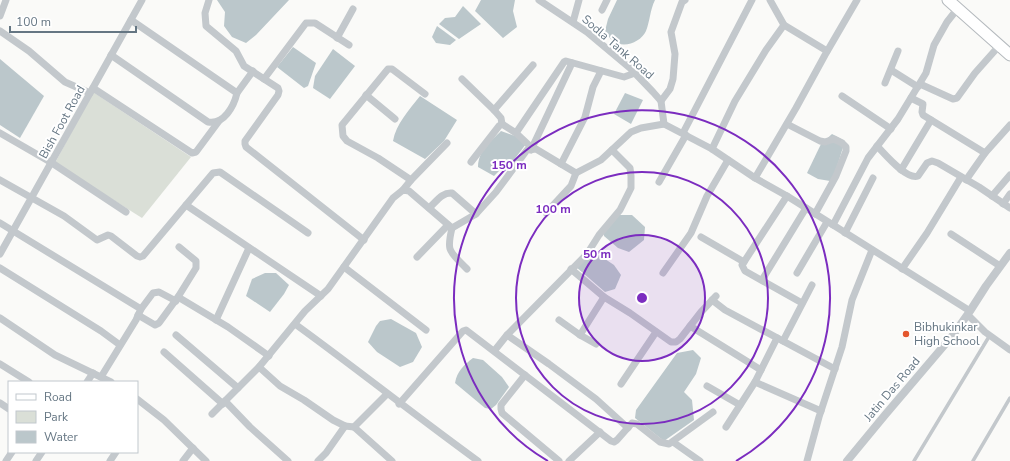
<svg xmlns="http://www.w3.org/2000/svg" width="1010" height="461" font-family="'Nunito Sans',sans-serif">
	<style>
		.green { fill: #dadfd7 }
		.water { fill: #bbc7cb }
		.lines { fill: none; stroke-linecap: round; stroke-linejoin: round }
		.primary-casing { stroke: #b5babe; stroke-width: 13 }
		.service { stroke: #c3c8cc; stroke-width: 3.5 }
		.minor { stroke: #c3c8cc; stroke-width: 7 }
		.tertiary { stroke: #c3c8cc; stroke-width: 8 }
		.primary { stroke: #fff; stroke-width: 11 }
		.ring { fill: none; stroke: #7b2cbf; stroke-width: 2 }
		.poi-dot { fill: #e4572e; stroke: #fff; stroke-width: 1.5 }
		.labels { text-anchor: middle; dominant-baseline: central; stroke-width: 4; stroke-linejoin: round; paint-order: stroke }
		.street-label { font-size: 12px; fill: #657683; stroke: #fff }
		.poi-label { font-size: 12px; fill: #657683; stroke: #fff; text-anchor: start }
		.centre { fill: #7b2cbf; stroke: #fff; stroke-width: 2 }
		.ring-label { font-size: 12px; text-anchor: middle; font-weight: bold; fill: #7b2cbf; stroke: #fff; stroke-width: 4; stroke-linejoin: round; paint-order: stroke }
	</style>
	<rect width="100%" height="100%" fill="#fafaf8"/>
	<polygon class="green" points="93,92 191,157 142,218 55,163"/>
	<g class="water">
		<polygon points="217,0 289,0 256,35 246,43 232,37 224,26 225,12"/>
		<polygon points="481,0 515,0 513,11 517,27 503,38 475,11"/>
		<path d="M 617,0 L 655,0 C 650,10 650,21 646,31 C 641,42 624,49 613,41 C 610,39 607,34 605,31 L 608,19 Z"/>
		<polygon points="463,6 481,24 459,39 439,24 445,18 455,17"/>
		<polygon points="437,26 456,40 450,45 436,43 432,37"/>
		<polygon points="293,47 316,63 308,86 304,88 277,67"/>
		<polygon points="333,49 355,66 330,99 313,88 315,76"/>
		<polygon points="0,59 44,96 20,138 0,125"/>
		<polygon points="625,93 643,100 631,124 614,114"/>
		<path d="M 420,96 L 457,120 L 444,141 L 425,159 L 393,141 C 396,124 409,110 420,96 Z"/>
		<path d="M 501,131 L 515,136 L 526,144 L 507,169 L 500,170 L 494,176 L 478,167 C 478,151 491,141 501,131 Z"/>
		<polygon points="832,134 845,141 835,173 830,181 818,179 807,173 821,144"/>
		<polygon points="619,215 632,215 645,227 644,240 629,252 618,248 604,236 604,229"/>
		<polygon points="590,249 614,265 621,275 615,289 605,292 575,266"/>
		<polygon points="265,273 276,273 289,285 284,294 270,312 246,296 252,279"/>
		<polygon points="391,319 416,333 422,347 413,362 400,367 377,352 368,342 376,326 380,321"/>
		<polygon points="693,350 701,358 696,374 684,392 692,400 694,420 664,441 635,418 636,410 677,353"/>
		<path d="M 473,358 L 483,360 L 502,377 L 509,387 L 496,405 L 491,409 L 485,408 L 455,383 C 457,371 464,365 473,358 Z"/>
	</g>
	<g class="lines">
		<g class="primary-casing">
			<polyline id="primary" points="948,0 1010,55"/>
		</g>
		<g class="service">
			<polyline points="914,461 990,335"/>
			<polyline points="973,461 1010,398"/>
		</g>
		<g class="minor">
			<polyline points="209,0 205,13 206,26 236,51 244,66 278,88 279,91 278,95 245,141 245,144 246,147 364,240"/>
			<polyline points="539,0 587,32 630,68 653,92 661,101 664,124"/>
			<polyline points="770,0 784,25 827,51"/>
			<polyline points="602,10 607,0"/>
			<polyline points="0,16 6,0"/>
			<polyline points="131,20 237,93 253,71"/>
			<polyline points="573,22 579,0"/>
			<polyline points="0,31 29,51 65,82 90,93"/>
			<polyline points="337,38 353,9"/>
			<path d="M 111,55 L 208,122 C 224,125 234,106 237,93"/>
			<polyline points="891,70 918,87"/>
			<polyline points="264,79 306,23 315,23 349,45"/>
			<polyline points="462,79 494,110 501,118 502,124"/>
			<polyline points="885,83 898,51"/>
			<polyline points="920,84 953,99 957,98 975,73 999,46"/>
			<polyline points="93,88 192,153 196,152 219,121"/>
			<polyline points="366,95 395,119"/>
			<polyline points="842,96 891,129"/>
			<polyline points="911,98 923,104 922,112 923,115 985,153"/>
			<polyline points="661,101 670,89 673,79 675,54 671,32 682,2 685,0"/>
			<polyline points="494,110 533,65"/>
			<polyline points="787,124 820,141 825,142 834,139 842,143 846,147 846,151 836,176 815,214"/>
			<polyline points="0,133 52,163 126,212"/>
			<polyline points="516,133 564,62 566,61 624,77 635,73"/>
			<polyline points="683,133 752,0"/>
			<path d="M 877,146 C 885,154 906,180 918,176 L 927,163 L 932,161 L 938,163 L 979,187 L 1010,208"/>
			<polyline points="712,149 735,101 766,50 784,25"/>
			<polyline points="531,150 572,63"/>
			<polyline points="471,162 499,126 502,124 516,133 532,148"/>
			<polyline points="561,164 585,117 593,87 601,71"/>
			<polyline points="901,170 931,120"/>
			<polyline points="755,178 796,108 825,55 857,0"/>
			<polyline points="0,180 64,216 97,240 108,235 111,236 137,256 140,257 143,256 213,173 220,172 308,233"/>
			<polyline points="411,180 378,158 347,141 343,136 342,125 388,69 392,69 425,94"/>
			<polyline points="966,180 985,153 1010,125"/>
			<polyline points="659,182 686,135"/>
			<polyline points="403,190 411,180 447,143"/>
			<polyline points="787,196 742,265 745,271 802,303"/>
			<polyline points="992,196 1010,175"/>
			<polyline points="1003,204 1010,194"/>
			<polyline points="186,205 321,296"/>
			<path d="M 429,208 C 436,202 442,192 452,193 L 476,214"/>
			<polyline points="546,213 571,186 576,173"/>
			<polyline points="0,223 141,309"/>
			<polyline points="833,225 868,158 898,119 926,73 934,45 947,22 958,8"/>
			<path d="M 452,228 C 446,253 450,251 467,269"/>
			<polyline points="845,233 873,178"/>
			<polyline points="951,234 1000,266"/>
			<polyline points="701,237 744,262"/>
			<polyline points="0,254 142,0"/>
			<polyline points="417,257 448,225"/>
			<polyline points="344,267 426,330"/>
			<polyline points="0,268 101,331 120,345"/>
			<polyline points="571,269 604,297 630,313 671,342 676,342 680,339 701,312 716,296"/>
			<polyline points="902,269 927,233 961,177"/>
			<polyline points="663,273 691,233 707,196 728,160"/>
			<polyline points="797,273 827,222"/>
			<polyline points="762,280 806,208"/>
			<polyline points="178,297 228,327 269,356"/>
			<polyline points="712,300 725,310 835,369"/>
			<polyline points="138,315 155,325 159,323 178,297 196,268 196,261 179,247"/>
			<polyline points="968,315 985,332 1010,350"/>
			<polyline points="0,318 55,355 111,382"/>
			<polyline points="216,320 249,248"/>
			<polyline points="559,320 580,335 596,344"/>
			<path d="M 295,324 C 357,369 416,416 478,461"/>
			<polyline points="690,326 761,370"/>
			<polyline points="176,335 238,388"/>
			<polyline points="507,335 549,364 596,399 628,428"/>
			<polyline points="580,335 604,297"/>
			<polyline points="783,341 812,285"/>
			<polyline points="495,350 507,335 587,254 599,235 620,210 631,188 631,176 630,168 612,150"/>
			<polyline points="164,352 223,404"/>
			<polyline points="0,364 29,382"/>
			<polyline points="259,367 280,386 304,400 333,420 345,426 326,453 318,461"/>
			<polyline points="525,375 501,405 501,409 502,413 559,461"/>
			<polyline points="101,377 136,320 141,309 153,293 159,292 176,301"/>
			<polyline points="87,382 93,373"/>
			<polyline points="755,382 821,411"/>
			<polyline points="621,384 656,332"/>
			<polyline points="707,386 740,405"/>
			<polyline points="137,399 164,420 206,461"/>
			<polyline points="225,401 250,427 288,461"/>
			<polyline points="0,403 9,409"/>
			<polyline points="399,404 463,331 466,330 611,441 614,442 617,440 632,423 637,424 660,442 669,444 713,412"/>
			<polyline points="212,414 259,367 305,311 328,289 393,198 403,190 409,191 452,228 476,214 496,192 527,150 536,149 576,173 601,160 631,132 641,128 664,124 712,149 755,178 787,196 970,311"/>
			<polyline points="345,426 354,427 392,461"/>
			<polyline points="354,427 387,394"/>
			<polyline points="726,427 755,382 777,338"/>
			<polyline points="673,442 700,461"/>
			<polyline points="6,461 12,452"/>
			<polyline points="36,461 42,452"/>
			<polyline points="110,461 116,452"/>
			<polyline points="183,461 193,448"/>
			<polyline points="569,461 600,432"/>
			<polyline points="807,461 819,417 842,347 852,300 872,250"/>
		</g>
		<polyline class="tertiary" points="847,461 885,415 953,335 970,311 986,286 1010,253"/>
		<use href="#primary" class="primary"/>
	</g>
	<circle cx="642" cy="298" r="63" fill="#7b2cbf" fill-opacity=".12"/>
	<g class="ring">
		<circle cx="642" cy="298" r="63"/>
		<circle cx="642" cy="298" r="126"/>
		<path d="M548 461A188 188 0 1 1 736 461"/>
	</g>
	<circle class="poi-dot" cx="906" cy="334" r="4"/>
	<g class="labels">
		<g class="street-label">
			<text transform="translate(618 47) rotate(41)">Sodla Tank Road</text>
			<text transform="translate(62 122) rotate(-61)">Bish Foot Road</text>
			<text transform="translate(892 389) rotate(-50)">Jatin Das Road</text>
		</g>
		<g class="poi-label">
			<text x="914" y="327">Bibhukinkar<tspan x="914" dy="14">High School</tspan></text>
		</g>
	</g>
	<circle cx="642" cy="298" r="6" class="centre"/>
	<g class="ring-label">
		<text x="509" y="169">150 m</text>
		<text x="553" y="213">100 m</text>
		<text x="597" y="258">50 m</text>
	</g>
	<rect x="8" y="381" width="130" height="72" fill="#ffffff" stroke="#c1c8cd"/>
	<rect x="16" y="394" width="20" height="6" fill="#ffffff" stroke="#c1c8cd"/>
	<text x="44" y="401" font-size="12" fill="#657683">Road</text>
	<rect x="16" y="411" width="20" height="12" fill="#dadfd7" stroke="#c1c8cd"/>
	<text x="44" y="421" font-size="12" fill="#657683">Park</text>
	<rect x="16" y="431" width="20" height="12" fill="#bbc7cb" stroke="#c1c8cd"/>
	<text x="44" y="441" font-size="12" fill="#657683">Water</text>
	<path d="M10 26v6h126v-6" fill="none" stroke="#657683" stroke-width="2"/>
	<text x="16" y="26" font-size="12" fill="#657683" stroke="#ffffff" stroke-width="3" paint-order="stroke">100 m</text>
</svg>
